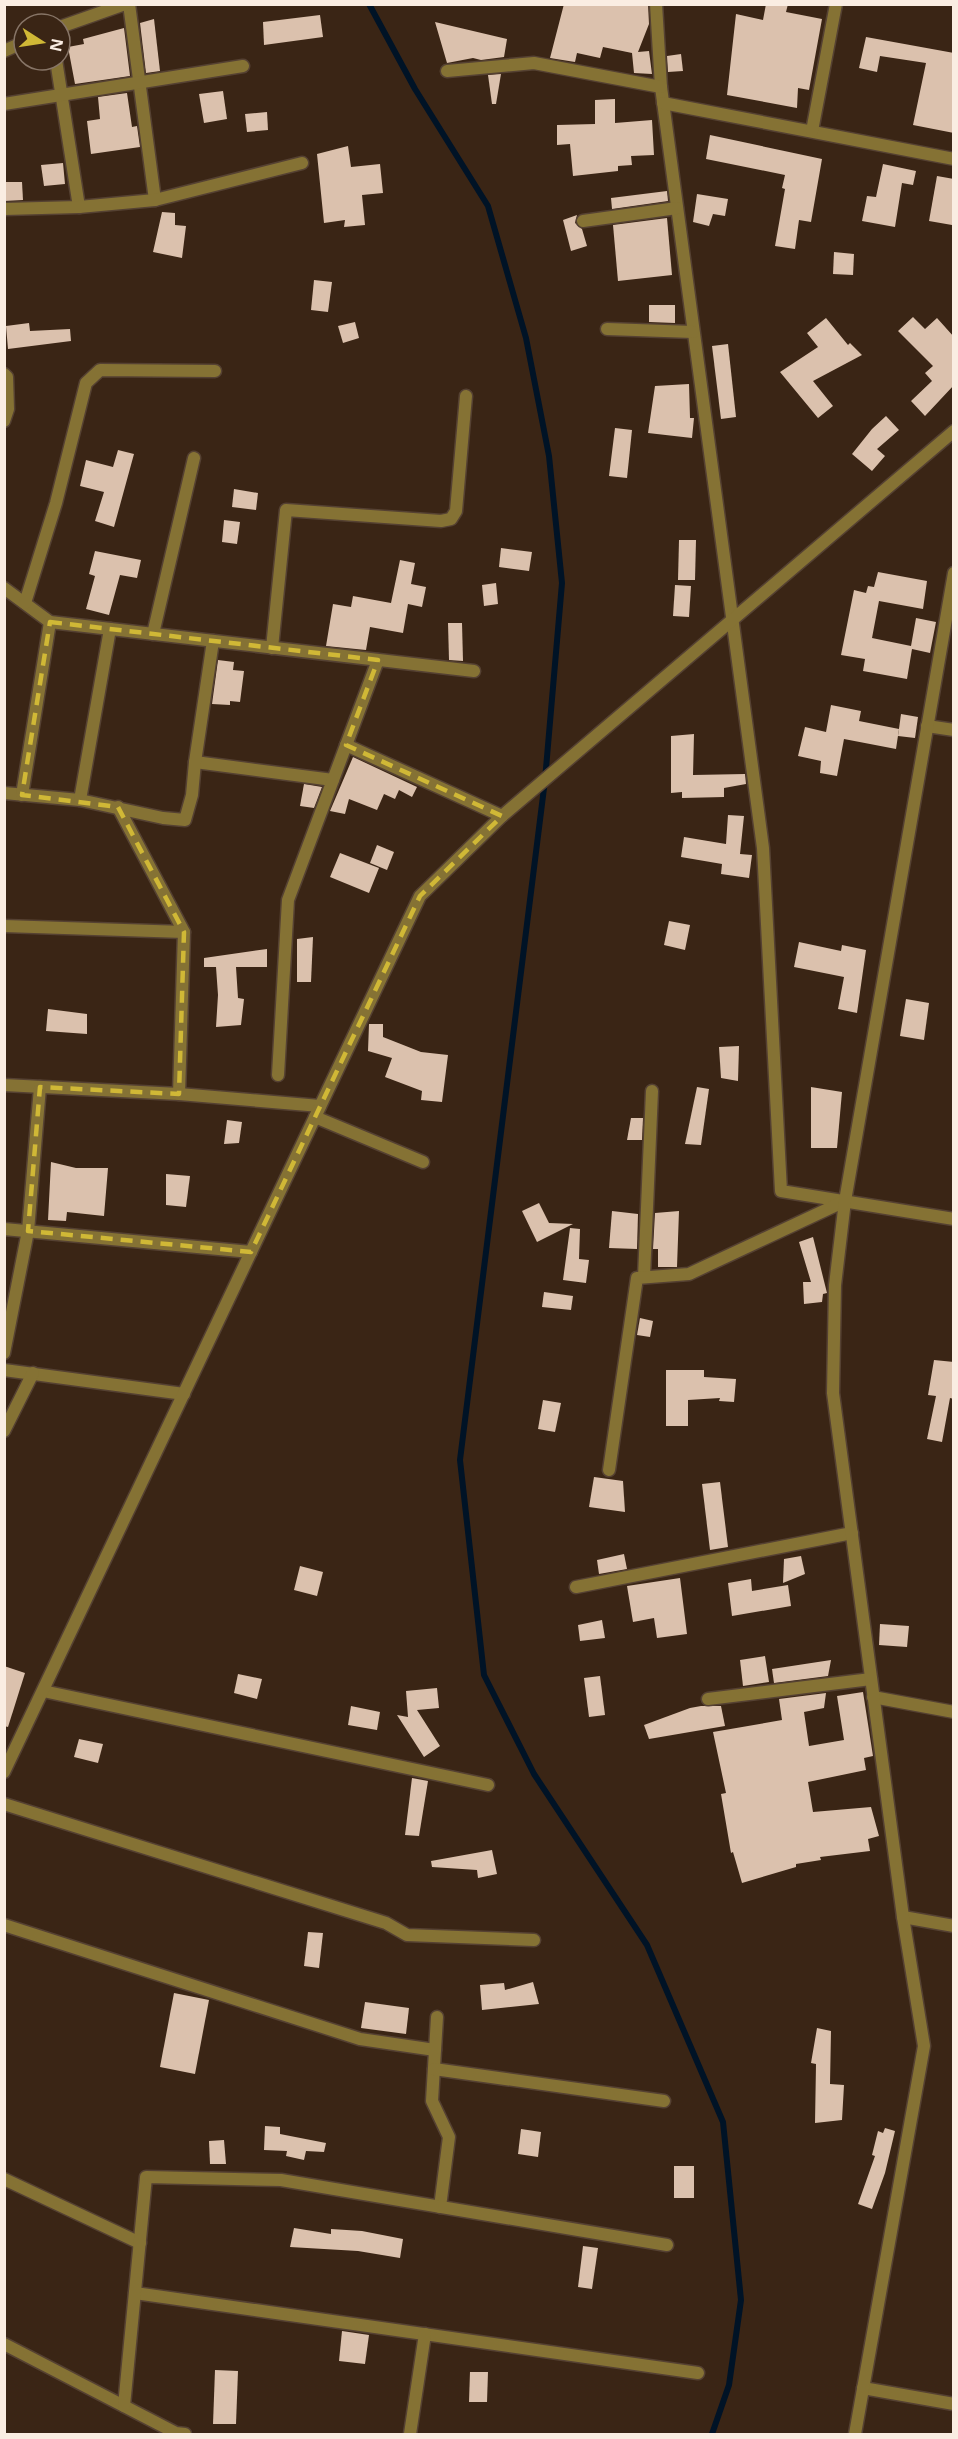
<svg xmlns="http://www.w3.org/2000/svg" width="958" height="2439" font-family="'Noto Sans',sans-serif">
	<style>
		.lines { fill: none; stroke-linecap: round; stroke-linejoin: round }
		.stream { stroke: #001326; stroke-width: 6 }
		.building { fill: #dbc1ad }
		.minor-casing { stroke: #554132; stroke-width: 15 }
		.tertiary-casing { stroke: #554132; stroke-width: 15 }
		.minor { stroke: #857234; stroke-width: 12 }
		.tertiary { stroke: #857234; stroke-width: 12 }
		.marked { fill: none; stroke: #d0b836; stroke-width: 4.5; stroke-dasharray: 12 8; stroke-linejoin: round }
	</style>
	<rect width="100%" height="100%" fill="#3a2515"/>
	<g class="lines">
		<polyline class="stream" points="369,4 415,89 488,206 526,338 549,456 562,583 545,780 460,1460 484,1675 534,1774 647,1945 723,2122 741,2300 729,2385 712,2434"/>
	</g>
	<g class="building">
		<polygon points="564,4 648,4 649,24 638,52 649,51 652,74 634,73 632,53 603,47 600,58 577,53 575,62 550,58"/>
		<polygon points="766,4 788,4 786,12 822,19 809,90 798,88 797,108 727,95 736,14 763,20"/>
		<polygon points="320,15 323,37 264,45 263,22"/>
		<polygon points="154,19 160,71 146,73 140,23"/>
		<polygon points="435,22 507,39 504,57 481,60 473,58 447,63"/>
		<polygon points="124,28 130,76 75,84 68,47 84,44 83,39"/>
		<polygon points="866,37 954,53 954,133 913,125 926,63 880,56 877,72 859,68"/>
		<polygon points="681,54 683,71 668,72 667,56"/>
		<polygon points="501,74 496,104 492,104 488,75"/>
		<polygon points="223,91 227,119 204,123 199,94"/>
		<polygon points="127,93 132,127 137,126 140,147 91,154 87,121 100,119 98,97"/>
		<polygon points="615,99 615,123 652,120 654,155 631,156 632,165 618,166 618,171 573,176 570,144 557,145 557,125 595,124 595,100"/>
		<polygon points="267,112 268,130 247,132 245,114"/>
		<polygon points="710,135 822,159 811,222 799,220 795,249 775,246 785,189 782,188 785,175 706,159"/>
		<polygon points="348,146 351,167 380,164 383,193 362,195 365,225 344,227 345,220 324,223 317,154"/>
		<polygon points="63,163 65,184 44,186 41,165"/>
		<polygon points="883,164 916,171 913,185 902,183 895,227 862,221 867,196 876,197"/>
		<polygon points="937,176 954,179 952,225 929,221"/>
		<polygon points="4,182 22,182 23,200 4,201"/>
		<polygon points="667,191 668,201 612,209 611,198"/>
		<polygon points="697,194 728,199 725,216 713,214 709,226 693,222"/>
		<polygon points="162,212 175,213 175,225 186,226 182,258 153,252"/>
		<polygon points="577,215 575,223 582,229 587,246 571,251 563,220"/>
		<polygon points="667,218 672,275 618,281 613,225"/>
		<polygon points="834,252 854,254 853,275 833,274"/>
		<polygon points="314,280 332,282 328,312 311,310"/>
		<polygon points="649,305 675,305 675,323 649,322"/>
		<polygon points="913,317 925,329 937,318 954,337 954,385 925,416 911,401 932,381 925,373 933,366 898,331"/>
		<polygon points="826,318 848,345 850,343 862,355 813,381 833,406 818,418 780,372 818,347 807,333"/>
		<polygon points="355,322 359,338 343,343 338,326"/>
		<polygon points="29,323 30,331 70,329 71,341 8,349 6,326"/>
		<polygon points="728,344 736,417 721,419 712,346"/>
		<polygon points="689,384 690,418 694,418 692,438 648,433 655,386"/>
		<polygon points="886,416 899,430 877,449 885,456 872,471 852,454 872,429"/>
		<polygon points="615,428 632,430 627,478 609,476"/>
		<polygon points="118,450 134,454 114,527 95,521 104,492 80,486 86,460 113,467"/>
		<polygon points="234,489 258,493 256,510 232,507"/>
		<polygon points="224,520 240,522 237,544 222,542"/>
		<polygon points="679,540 696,540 695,580 678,580"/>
		<polygon points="501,548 532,552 529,571 499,567"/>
		<polygon points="95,551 141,560 137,578 120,575 109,615 86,609 95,576 89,574"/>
		<polygon points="400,560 415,563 411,584 426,587 422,607 408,604 403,633 370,627 366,650 326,646 333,604 351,607 353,596 391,603"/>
		<polygon points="878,572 927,581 923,609 879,601 872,638 911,646 916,618 936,622 930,653 912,649 907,679 863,671 865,659 841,655 854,590 866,593 868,586 874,587"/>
		<polygon points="496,583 498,604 484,606 482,585"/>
		<polygon points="675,585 691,586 689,617 673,616"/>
		<polygon points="448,623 462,623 463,661 449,660"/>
		<polygon points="218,660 234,662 233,670 244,671 240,702 230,701 230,705 212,704"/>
		<polygon points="831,705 861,711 859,721 899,729 896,749 844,739 837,776 820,773 821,761 798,756 805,727 826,732"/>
		<polygon points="901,714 918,717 915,738 898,736"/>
		<polygon points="694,734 693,775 745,774 746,784 724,788 724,797 682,798 682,792 671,793 671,736"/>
		<polygon points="353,757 417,787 412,797 399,790 395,799 384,794 377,810 349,799 345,814 330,811"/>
		<polygon points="304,784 322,787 314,808 300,806"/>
		<polygon points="728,815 744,816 740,854 752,855 749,878 721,874 722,864 681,857 684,837 726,844"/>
		<polygon points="377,845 394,852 387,870 370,863"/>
		<polygon points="340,853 379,868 369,893 330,877"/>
		<polygon points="669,921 690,925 685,950 664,945"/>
		<polygon points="313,937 311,982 297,982 297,939"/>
		<polygon points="799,942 841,951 842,945 866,950 857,1013 838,1009 844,977 794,967"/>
		<polygon points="267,949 267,967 236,967 238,998 244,999 241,1025 216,1027 218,995 216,967 204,967 204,958"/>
		<polygon points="906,999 929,1003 924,1040 900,1036"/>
		<polygon points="48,1009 87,1014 87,1034 46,1031"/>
		<polygon points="369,1024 383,1024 383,1037 421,1052 448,1055 442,1102 421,1100 422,1091 385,1077 392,1058 368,1051"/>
		<polygon points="739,1046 738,1081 721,1078 719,1047"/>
		<polygon points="697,1087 709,1089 701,1145 685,1144"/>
		<polygon points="811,1087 842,1092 837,1148 811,1148"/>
		<polygon points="631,1118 643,1118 642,1140 627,1140"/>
		<polygon points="227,1120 242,1122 239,1143 224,1144"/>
		<polygon points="51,1162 76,1168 108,1168 104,1216 67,1212 66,1221 48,1220"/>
		<polygon points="166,1174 190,1176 186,1207 166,1205"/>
		<polygon points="539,1203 549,1223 573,1224 537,1242 522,1211"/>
		<polygon points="612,1211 638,1214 637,1249 609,1248"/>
		<polygon points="679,1211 677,1267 658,1267 658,1249 653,1249 655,1213"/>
		<polygon points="570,1228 580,1229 579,1259 589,1260 586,1283 563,1280"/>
		<polygon points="813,1237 827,1293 823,1294 822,1302 804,1304 803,1282 811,1282 799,1242"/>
		<polygon points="544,1292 573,1296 571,1310 542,1307"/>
		<polygon points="640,1318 653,1321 650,1337 637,1335"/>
		<polygon points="934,1360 954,1362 954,1399 950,1398 942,1442 927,1439 936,1396 928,1395"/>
		<polygon points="666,1370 704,1370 704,1377 736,1379 734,1402 719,1401 720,1398 688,1400 688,1426 666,1426"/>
		<polygon points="543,1400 561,1403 555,1432 538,1429"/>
		<polygon points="594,1477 623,1481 625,1512 589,1507"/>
		<polygon points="720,1482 728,1547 710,1550 702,1484"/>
		<polygon points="624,1554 627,1569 599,1574 597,1560"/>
		<polygon points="801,1556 805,1574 783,1583 784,1559"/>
		<polygon points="300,1566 323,1572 317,1596 294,1590"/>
		<polygon points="680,1578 687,1634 657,1638 654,1618 633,1622 627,1586"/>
		<polygon points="751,1579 752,1591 788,1585 791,1606 732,1616 728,1583"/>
		<polygon points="602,1620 605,1638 580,1641 578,1625"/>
		<polygon points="880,1624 909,1626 907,1647 879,1645"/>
		<polygon points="765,1656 769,1682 743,1686 740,1660"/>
		<polygon points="831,1660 828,1676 774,1683 772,1669"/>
		<polygon points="4,1666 25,1673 8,1727 4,1726"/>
		<polygon points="238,1674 262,1679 257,1699 234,1693"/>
		<polygon points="600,1676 605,1715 589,1717 584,1678"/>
		<polygon points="437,1688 439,1708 417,1710 440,1746 424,1757 397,1715 408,1717 406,1691"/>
		<polygon points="863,1692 873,1756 864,1758 866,1770 808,1782 813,1812 871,1807 879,1836 868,1839 870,1851 820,1857 821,1860 796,1864 796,1867 742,1883 733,1852 731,1853 721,1794 726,1793 713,1732 782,1720 779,1699 826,1693 824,1708 804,1712 809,1746 844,1740 837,1696"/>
		<polygon points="351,1706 380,1712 377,1730 348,1725"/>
		<polygon points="701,1706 721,1706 725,1726 649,1739 644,1725 690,1708"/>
		<polygon points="79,1739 103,1744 98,1763 74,1757"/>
		<polygon points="412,1778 428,1781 419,1836 405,1835"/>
		<polygon points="492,1850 497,1874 478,1878 477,1870 432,1867 431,1861"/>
		<polygon points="308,1932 323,1933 319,1968 304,1966"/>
		<polygon points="533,1982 539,2004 482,2010 480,1985 504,1983 505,1990"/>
		<polygon points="174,1993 209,2000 195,2074 160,2067"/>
		<polygon points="365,2002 409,2008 406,2034 361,2028"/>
		<polygon points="817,2028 831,2031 830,2084 844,2085 842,2120 815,2123 816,2064 811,2063"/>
		<polygon points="265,2126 280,2127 280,2134 326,2143 324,2152 306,2151 304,2160 286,2156 287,2151 264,2150"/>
		<polygon points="885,2128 895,2131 885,2173 872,2209 858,2204 875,2156 872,2155 878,2131 883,2133"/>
		<polygon points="521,2129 541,2132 538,2157 518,2154"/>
		<polygon points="224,2140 226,2164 210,2164 209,2141"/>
		<rect x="674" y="2166" width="20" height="32"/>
		<polygon points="294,2228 331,2234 331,2229 362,2231 403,2239 400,2258 358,2251 290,2247"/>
		<polygon points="583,2246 598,2248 592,2289 578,2287"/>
		<polygon points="342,2331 369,2335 365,2364 339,2361"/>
		<polygon points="215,2370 238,2371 236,2424 213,2424"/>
		<polygon points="470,2372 488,2372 487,2402 469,2402"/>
	</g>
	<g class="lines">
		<g class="minor-casing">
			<g id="minor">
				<polyline points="129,4 155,200"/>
				<polyline points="656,4 661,87 763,848 781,1191 954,1219"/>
				<polyline points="60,27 125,4"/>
				<polyline points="4,51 24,42"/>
				<polyline points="56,60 79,207"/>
				<polyline points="447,71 534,63 661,87"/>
				<polyline points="663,103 954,159"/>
				<polyline points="4,104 243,66"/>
				<polyline points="812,131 836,4"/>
				<polyline points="4,209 79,207 155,200 302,163"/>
				<polyline points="583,221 677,208"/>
				<polyline points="607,329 693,332"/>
				<polyline points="4,374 7,377 8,409 4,421"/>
				<polyline points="4,588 50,622 474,671"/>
				<polyline points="25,603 56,503 86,383 100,370 215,371"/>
				<polyline points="153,634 194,458"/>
				<polyline points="272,648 286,510 441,521 451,519 456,511 466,396"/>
				<polyline points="927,726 954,730"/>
				<polyline points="346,745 502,816"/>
				<polyline points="195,762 333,780"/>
				<polyline points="4,793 80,800 163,818 185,820 192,795 195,762 213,641"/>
				<polyline points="22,795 50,622"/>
				<polyline points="80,800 110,629"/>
				<polyline points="118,807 184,932 179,1094"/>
				<polyline points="4,926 184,932"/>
				<polyline points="278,1075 288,900 378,660"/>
				<polyline points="4,1085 179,1094 320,1106"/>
				<polyline points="315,1117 423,1162"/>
				<polyline points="4,1229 251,1252"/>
				<polyline points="644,1277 652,1091"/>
				<polyline points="4,1353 28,1231 40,1087"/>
				<polyline points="4,1370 184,1394"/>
				<polyline points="4,1431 33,1373"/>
				<polyline points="609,1470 637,1278 689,1274 845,1201"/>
				<polyline points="576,1587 852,1533"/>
				<polyline points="43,1691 488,1785"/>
				<polyline points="873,1697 954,1712"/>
				<polyline points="708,1699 871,1679"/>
				<polyline points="4,1804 386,1923 407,1935 534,1940"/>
				<polyline points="903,1917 954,1926"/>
				<polyline points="4,1925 360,2039 435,2050"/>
				<polyline points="437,2017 432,2101 449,2137 440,2207"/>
				<polyline points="434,2069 664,2101"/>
				<polyline points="4,2179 140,2243"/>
				<polyline points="135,2293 698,2373"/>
				<polyline points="4,2344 176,2433 185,2434"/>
				<polyline points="863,2388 954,2404"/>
				<polyline points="124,2406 146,2177 281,2180 667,2245"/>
				<polyline points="410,2434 425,2334"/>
				<polyline points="855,2434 924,2046 903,1917 833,1393 835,1285 845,1201 954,573"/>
			</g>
		</g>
		<g class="tertiary-casing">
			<polyline id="tertiary" points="4,1772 420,896 502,816 954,431"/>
		</g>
		<use href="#minor" class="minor"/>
		<use href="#tertiary" class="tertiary"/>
	</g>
	<path class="marked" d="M 50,622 L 378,660 L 346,745 L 502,816 L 420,896 L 251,1252 L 28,1231 L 40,1087 L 179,1094 L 184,932 L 166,898 L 118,807 L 22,795 Z"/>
	<rect width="958" height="2439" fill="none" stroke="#faede2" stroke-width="12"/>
	<g transform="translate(42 42) rotate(102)"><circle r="28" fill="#3a2515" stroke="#877567" stroke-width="1.5"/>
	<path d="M0-4.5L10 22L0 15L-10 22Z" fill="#d0b836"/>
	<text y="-9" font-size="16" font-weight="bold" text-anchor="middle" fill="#faede2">N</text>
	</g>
</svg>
